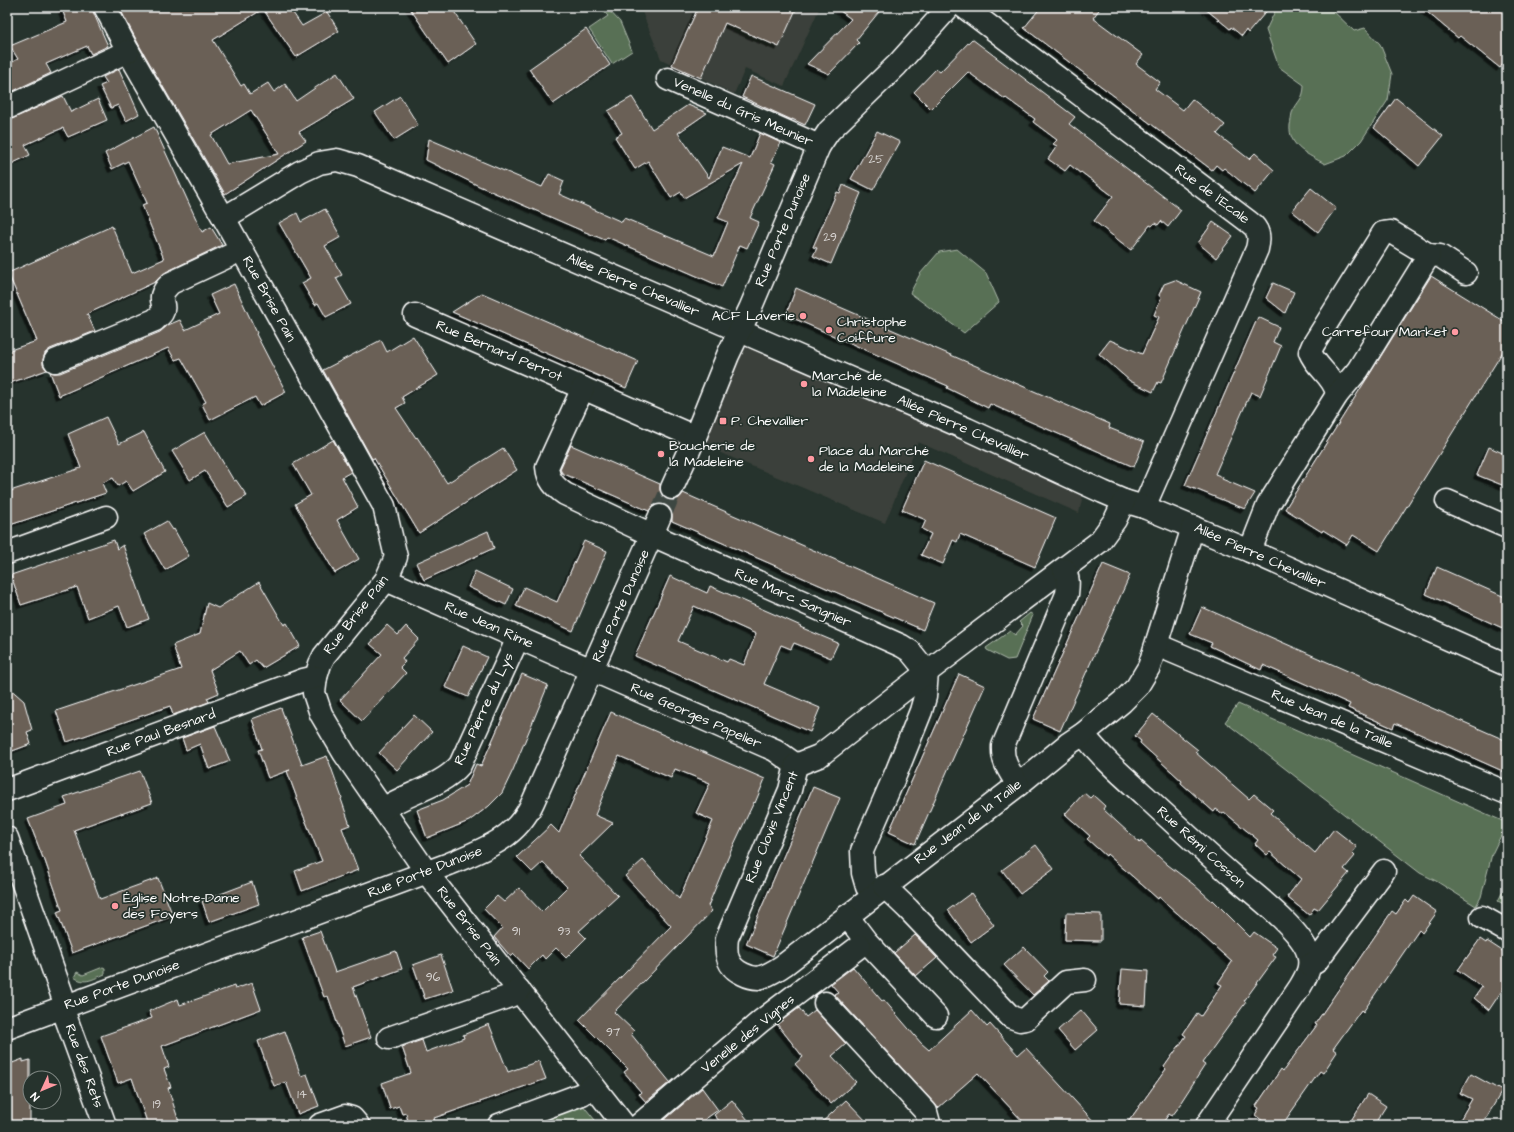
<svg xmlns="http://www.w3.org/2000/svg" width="1514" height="1132" font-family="'Architects Daughter',sans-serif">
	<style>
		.built { fill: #3b403a }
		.green { fill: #587055; stroke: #acb8aa }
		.building { fill: #6b6057; stroke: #fff; fill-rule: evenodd; filter: url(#shadow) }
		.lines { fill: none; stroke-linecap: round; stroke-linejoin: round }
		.minor-tunnel { stroke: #3c4742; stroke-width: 22; stroke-dasharray: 22 11; stroke-linecap: butt }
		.minor-casing { stroke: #fff; stroke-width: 25 }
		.minor { stroke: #26332d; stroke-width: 22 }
		.poi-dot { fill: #ff9aa2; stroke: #26332d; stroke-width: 1.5 }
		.labels { text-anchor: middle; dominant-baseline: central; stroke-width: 3.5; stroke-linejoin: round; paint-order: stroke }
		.number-label { font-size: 12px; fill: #dad7d5 }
		.street-label { font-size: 14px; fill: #fff; stroke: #26332d }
		.poi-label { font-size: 14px; fill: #fff; stroke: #26332d; text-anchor: start }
	</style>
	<defs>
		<filter id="shadow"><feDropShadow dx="-3.5" dy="3.5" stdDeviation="0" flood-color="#0009"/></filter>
	</defs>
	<rect width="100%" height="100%" fill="#26332d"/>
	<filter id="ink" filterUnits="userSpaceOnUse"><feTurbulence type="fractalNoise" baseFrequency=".025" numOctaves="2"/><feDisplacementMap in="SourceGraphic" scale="8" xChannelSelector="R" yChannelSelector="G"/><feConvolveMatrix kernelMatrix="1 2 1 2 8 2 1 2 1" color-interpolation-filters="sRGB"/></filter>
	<g filter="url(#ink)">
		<g class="built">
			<polygon points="640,7 820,7 784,86 745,69 734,94 661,59"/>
			<polygon points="752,325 1087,476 1079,513 918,442 885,523 700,444"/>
		</g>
		<g class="green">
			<polygon points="600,7 606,7 620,22 632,51 612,64 589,29 608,16"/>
			<path d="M 1277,7 L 1329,7 L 1354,31 L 1365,28 L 1380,44 L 1392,74 L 1388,100 L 1361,141 L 1346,156 L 1325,164 C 1309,155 1288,147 1290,125 C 1291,122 1291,117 1292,113 C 1297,101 1304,100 1304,85 L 1279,67 L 1266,30 Z"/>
			<polygon points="957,249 986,273 999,302 964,333 910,293 920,274 939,252"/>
			<polygon points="1030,613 1033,615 1015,659 1007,660 987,650 986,648 1010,631 1015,635 1023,626 1019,622"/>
			<polygon points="1238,704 1507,823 1492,854 1481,897 1476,906 1436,881 1420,873 1225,722"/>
			<polygon points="1507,883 1507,906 1498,901"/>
			<path d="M 103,967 L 105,968 L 105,974 C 93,979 85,985 74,977 L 77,972 L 83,975 Z"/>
			<polygon points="582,1104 599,1125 526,1125"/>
		</g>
		<g class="building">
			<polygon points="61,7 91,7 108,46 91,54 87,46 46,64 51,73 7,94 7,65 18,59 10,46 67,22"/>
			<path d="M 119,7 L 289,7 L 302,26 L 327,12 L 339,31 L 296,57 L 263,9 L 213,40 L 241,86 L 244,84 L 250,94 L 268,83 L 274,92 L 285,84 L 296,101 L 337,73 L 354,99 L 299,132 L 306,141 L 225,194 L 139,45 ZM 251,110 L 279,154 L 227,164 L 211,135 Z"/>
			<polygon points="409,7 451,7 476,44 448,64"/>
			<polygon points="689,7 797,7 779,47 725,23 701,78 672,65 697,10"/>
			<polygon points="835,7 883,7 856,40 859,43 829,74 807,64 851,19"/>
			<polygon points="1041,7 1101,7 1093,18 1143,55 1136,64 1160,82 1155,89 1183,110 1192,99 1225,125 1217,134 1249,159 1255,153 1274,170 1255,193 1224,168 1222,170 1216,165 1212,170 1024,28"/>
			<polygon points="1203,7 1270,7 1248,33 1246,30 1242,36 1231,27 1230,29"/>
			<polygon points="1421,7 1507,7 1507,58 1500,68 1460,36 1458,38"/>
			<polygon points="586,29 610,65 553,104 529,69"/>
			<polygon points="972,39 1075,117 1069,124 1181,210 1168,227 1161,221 1158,225 1155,223 1152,226 1150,225 1131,250 1094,221 1113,196 1081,172 1080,173 1070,165 1065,171 1048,159 1057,146 1053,144 1057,140 1033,122 1035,119 1006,98 1005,99 968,72 931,109 914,92 936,69 940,72"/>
			<polygon points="119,69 139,114 126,121 118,105 111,108 100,86 107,83 103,77"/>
			<polygon points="751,76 815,104 805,125 792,119 792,120 742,97"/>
			<polygon points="63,96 71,112 98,99 107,120 68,137 63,128 53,132 25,145 30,155 7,166 7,120 12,119"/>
			<polygon points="400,96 418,125 394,140 375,112"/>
			<polygon points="632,97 652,129 688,105 707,113 678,133 709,178 722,147 750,158 760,133 781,143 771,162 775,164 750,218 759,222 747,248 740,245 722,287 607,237 605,240 578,229 479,186 426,160 429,139 542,187 549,174 564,181 559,194 622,222 624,218 714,256 728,222 718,218 743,164 684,198 681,192 671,198 648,161 635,169 615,137 622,133 608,111"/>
			<polygon points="1396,98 1443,136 1419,166 1374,128"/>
			<polygon points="154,127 202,232 211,227 222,245 166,272 155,282 87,314 95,331 50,349 45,353 43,360 43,365 47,370 7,384 7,351 37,341 8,273 112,226 132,273 164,259 142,205 147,203 128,161 112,169 105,153"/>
			<polygon points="877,131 900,142 873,190 851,179"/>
			<polygon points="843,185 861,193 831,264 813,256 817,248 813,247 837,192 840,193"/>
			<polygon points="1311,188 1336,208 1318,232 1292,211"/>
			<polygon points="325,209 341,237 325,246 342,275 336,278 351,304 326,317 318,303 315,305 302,283 311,278 279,223 297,213 301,222"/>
			<polygon points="1213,222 1233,236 1216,258 1198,243"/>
			<polygon points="1431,276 1507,323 1507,345 1379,551 1353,535 1347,545 1323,530 1322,532 1285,509"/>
			<polygon points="1175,280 1201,292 1161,383 1158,382 1153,392 1130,381 1099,354 1110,340 1142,354 1159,317 1154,315 1161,298 1159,295 1164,284"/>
			<polygon points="1273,283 1294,292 1285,313 1266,298"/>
			<polygon points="234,284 257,333 256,334 286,392 260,406 255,397 210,420 202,404 206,402 181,358 175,360 168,348 59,396 50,372 54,373 60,373 160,332 168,325 180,320 185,330 219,314 210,295"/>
			<polygon points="796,288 1110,424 1109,428 1144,442 1134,467 990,404 988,408 947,388 948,386 786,315"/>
			<polygon points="482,293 638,361 626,388 452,312"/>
			<polygon points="1258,317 1279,327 1273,342 1281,346 1260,396 1251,392 1215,474 1223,477 1222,479 1255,493 1245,509 1185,485"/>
			<polygon points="413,336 438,375 402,397 405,403 396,408 416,438 417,437 447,483 503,448 517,470 419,533 374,458 372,459 323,370 381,340 387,352"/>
			<polygon points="106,417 119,444 144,432 165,472 133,491 126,481 118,486 113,478 102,483 106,493 7,526 7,492 81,468 68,434"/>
			<polygon points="205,432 234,481 236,480 247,496 228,507 205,471 190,480 172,451"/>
			<polygon points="333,440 351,472 342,477 358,507 337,520 359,559 335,573 295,504 311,495 293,464"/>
			<polygon points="571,445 660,484 660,490 662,495 667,500 673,500 679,498 683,493 934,603 923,630 672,521 672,515 670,509 665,504 658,504 653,506 649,511 562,473 560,469"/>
			<polygon points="1489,447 1507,455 1507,487 1477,475"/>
			<polygon points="924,460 1056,518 1035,567 960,534 957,542 953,540 943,564 921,555 931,534 922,529 926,520 902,510"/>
			<polygon points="167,521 173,530 174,529 189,556 165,570 144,534"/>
			<polygon points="488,531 494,548 424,580 416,563"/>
			<polygon points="114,540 117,549 123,545 149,619 127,627 119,606 88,618 77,587 21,605 11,575"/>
			<polygon points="584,541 607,551 573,631 516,606 524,587 557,602"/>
			<polygon points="1103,564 1130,575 1060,731 1033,719"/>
			<polygon points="1437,567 1507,598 1507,630 1426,594"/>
			<polygon points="475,571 513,589 506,605 468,587"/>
			<path d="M 670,576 L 707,593 L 710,586 L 801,626 L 800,627 L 838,643 L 831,658 L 794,643 L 791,649 L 781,645 L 764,684 L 820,708 L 810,732 L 635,656 ZM 694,606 L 756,634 L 744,665 L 729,659 L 727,662 L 678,641 Z"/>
			<polygon points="259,582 284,625 287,623 300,646 263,668 256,660 249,665 240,651 210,670 219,693 207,698 209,702 173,715 170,706 67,742 56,711 181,669 173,645 200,634 207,603 218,608"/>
			<polygon points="1202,607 1507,741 1507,773 1395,723 1393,728 1348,708 1350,704 1263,665 1261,670 1210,646 1212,643 1190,634"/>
			<polygon points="387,625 398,635 406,626 419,639 402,658 405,662 400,667 406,673 362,721 340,700 382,654 370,644"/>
			<polygon points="463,646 487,657 468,697 445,687"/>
			<polygon points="522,674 548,685 513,770 502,793 489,806 469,821 427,838 417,810 443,800 467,785 476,764 481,766"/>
			<polygon points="959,674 985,686 915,844 889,832"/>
			<polygon points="7,686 24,701 32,730 27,732 31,744 7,753"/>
			<polygon points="281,708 302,765 327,756 342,798 341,799 350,825 342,828 358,870 302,891 295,871 322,861 302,812 287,771 290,770 268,778 258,750 262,749 252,719"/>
			<polygon points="611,712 765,779 755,803 754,802 730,853 708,906 712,911 614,1012 634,1031 631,1034 670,1082 646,1102 639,1094 641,1092 624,1072 628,1069 579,1020 671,926 625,876 643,860 679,899 713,821 696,813 710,783 675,769 671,778 619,756 595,815 613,823 579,856 618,896 579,931 586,938 566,958 556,948 545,959 542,955 528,969 514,954 511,957 494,937 502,928 484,909 497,896 504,902 519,888 542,912 567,887 543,862 532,872 517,857 551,825 559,833"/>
			<polygon points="1153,714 1198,750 1195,752 1249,799 1254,794 1273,810 1270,813 1315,853 1334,829 1357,847 1352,853 1355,856 1344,869 1349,873 1318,910 1314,908 1309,915 1287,897 1301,879 1270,852 1267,855 1255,844 1258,840 1224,812 1223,814 1216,809 1214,812 1181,783 1182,781 1140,743 1141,741 1135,736"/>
			<polygon points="414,715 432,732 397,770 379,753"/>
			<polygon points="215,726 230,761 209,769 200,744 186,750 182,738"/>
			<polygon points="140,771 152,803 121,814 121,813 74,830 100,899 158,878 173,916 72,953 57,912 62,910 44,858 43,858 28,819 67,805 64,797"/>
			<polygon points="813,787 840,798 773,956 746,944"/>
			<polygon points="1084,793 1090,798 1093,795 1105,806 1103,809 1117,822 1140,843 1141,841 1168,865 1193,884 1212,901 1213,900 1250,937 1254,932 1277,948 1272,955 1276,957 1244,1001 1246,1002 1202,1063 1205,1065 1181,1102 1182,1103 1172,1116 1169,1114 1161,1125 1126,1125 1166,1069 1164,1067 1186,1036 1183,1034 1197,1013 1201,1016 1222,985 1218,983 1232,962 1159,897 1158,899 1107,854 1106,856 1087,839 1090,836 1065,814"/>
			<polygon points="1036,845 1054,869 1020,894 1002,870"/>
			<polygon points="252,882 259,904 209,922 202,901"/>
			<polygon points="971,893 994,925 971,942 948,910"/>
			<polygon points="1414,896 1437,912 1422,933 1419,930 1363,1012 1361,1010 1333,1049 1337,1052 1323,1073 1320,1071 1282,1125 1268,1125 1255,1115 1259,1108 1256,1106 1281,1069 1283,1071 1317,1025 1315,1024 1392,911 1396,914 1406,900 1409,903"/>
			<polygon points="1066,913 1101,914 1101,941 1065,940"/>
			<polygon points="320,931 335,972 396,951 402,969 353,987 371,1037 345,1046 328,996 324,997 302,937"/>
			<polygon points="915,935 937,958 916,976 894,953"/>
			<polygon points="1480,939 1486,943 1487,941 1507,954 1507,983 1489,1010 1474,998 1482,987 1458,970"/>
			<polygon points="1024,947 1048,972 1044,976 1049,981 1033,995 1004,965"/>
			<polygon points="441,955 453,990 425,999 413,965"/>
			<polygon points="853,967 882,1001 884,1000 921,1043 929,1050 972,1010 987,1027 990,1024 1018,1055 1026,1048 1097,1125 1026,1125 978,1073 938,1108 935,1104 834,994 838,992 831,984"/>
			<polygon points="1122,969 1148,971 1146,1006 1119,1004"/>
			<polygon points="252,983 261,1009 162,1046 169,1067 164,1069 171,1087 168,1088 180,1125 148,1125 132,1078 118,1083 101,1036 152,1018 149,1011 178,999 180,1005 234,986 235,989"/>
			<polygon points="799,1008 806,1017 815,1010 846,1044 832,1056 856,1082 831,1104 795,1064 803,1057 777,1024"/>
			<polygon points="1081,1010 1098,1030 1075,1050 1058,1030"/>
			<polygon points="489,1024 508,1072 539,1061 546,1079 434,1118 436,1125 409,1125 406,1113 402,1114 399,1106 390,1109 382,1083 411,1073 402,1047 422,1040 426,1052 464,1038 463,1035"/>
			<polygon points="285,1031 301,1076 307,1074 319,1106 298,1114 286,1082 274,1086 258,1041"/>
			<polygon points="23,1059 23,1062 30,1060 30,1125 7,1125 7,1065"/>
			<polygon points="1471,1074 1502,1091 1482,1125 1457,1125 1472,1099 1460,1093"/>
			<polygon points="702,1088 718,1110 697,1125 665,1125 662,1122"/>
			<polygon points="1368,1094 1386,1106 1374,1125 1348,1125"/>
			<polygon points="732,1100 752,1125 723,1125 714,1115"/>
			<polygon points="846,1100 870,1125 819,1125"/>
		</g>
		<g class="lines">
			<polyline class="minor-tunnel" points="660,516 672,488"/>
			<g class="minor-casing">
				<g id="minor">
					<polyline points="105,7 128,51 230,229 384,506 396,557 386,580 324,656 320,664 316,677 314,693 321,714 344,753 427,873 624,1125"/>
					<path d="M 964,7 L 1249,222 C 1259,229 1260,237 1257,249 L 1144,507"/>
					<polyline points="668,79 819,146"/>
					<polyline points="7,108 128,51"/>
					<polyline points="224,218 300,172 319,163 337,160 358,166 967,429 1103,492 1124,501 1144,507 1250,551 1507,665"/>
					<polyline points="415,315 695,437"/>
					<path d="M 55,361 L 155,320 C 157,318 161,315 162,313 C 168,303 153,300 171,283 L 231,255"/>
					<path d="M 583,388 L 547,467 C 548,480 555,487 565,494 L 652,535 L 902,646 L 910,651 L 927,672 L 925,697 L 921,711 L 896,773 L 862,851 L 863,873 L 867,887 L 873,895"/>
					<path d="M 1337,395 C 1336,378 1316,368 1310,352 L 1313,345 L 1383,233 L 1391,232 L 1429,255 L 1440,256 L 1466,273"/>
					<polyline points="672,488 695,437 728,355 750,309 819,146 829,131 897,65 949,7"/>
					<polyline points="1447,501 1507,527"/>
					<polyline points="1250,551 1268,505 1337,395 1358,370 1429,255"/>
					<polyline points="7,553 106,517"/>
					<polyline points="386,580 775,750 796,765"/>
					<polyline points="1157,645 1507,793"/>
					<path d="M 1083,734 C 1102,758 1123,776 1145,796 C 1175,824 1204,851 1235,878 C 1254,894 1301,930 1308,953 C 1312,967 1307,975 1300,987 L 1207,1125"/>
					<path d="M 796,765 L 790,790 L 727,938 C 725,954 727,967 743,974 C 747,976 754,978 758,978 C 768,976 776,970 784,965 L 1018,785 L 1068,744 L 1083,734 L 1122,702 L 1137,687 L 1149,667 L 1193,527"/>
					<polyline points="796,765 819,756 927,672 1099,542 1115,520 1124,501"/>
					<path d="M 1018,785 C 1010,771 1002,763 1003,746 L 1067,594 C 1068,585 1069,578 1064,569"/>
					<polyline points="7,790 303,680 316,677"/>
					<path d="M 383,809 C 407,793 441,787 460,765 L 518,638"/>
					<polyline points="7,838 66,1006"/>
					<polyline points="884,886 908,909 1011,1017 1020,1020 1026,1019 1066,982 1085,980"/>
					<polyline points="847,916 866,941 936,1016"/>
					<polyline points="1482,917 1507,931"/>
					<polyline points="1310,965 1316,962 1384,871"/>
					<polyline points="825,1003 926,1112 929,1123 928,1125"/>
					<polyline points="62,1007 105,1125"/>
					<path d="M 7,1028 L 449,864 C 485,849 516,839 533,802 L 660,516"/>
					<polyline points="389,1038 510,996 519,990"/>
					<polyline points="320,1125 345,1116 352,1118 358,1125"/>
					<polyline points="499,1125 582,1094 593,1086"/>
					<polyline points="639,1125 761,1021 860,946"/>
				</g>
			</g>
			<use href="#minor" class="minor"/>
		</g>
	</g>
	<g class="poi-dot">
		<circle cx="803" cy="316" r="4"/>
		<circle cx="829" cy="330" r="4"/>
		<circle cx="1455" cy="332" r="4"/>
		<circle cx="804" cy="384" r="4"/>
		<rect x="719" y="417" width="8" height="8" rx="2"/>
		<circle cx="661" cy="454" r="4"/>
		<circle cx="811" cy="459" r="4"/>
		<circle cx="115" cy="906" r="4"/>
	</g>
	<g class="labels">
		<g class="number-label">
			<text x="876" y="159">25</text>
			<text x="830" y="237">29</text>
			<text x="516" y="931">91</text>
			<text x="564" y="931">93</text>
			<text x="433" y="977">96</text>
			<text x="613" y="1032">97</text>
			<text x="302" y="1094">14</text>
			<text x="157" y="1104">19</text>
		</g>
		<g class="street-label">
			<text transform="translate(743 112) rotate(24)">Venelle du Gris Meunier</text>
			<text transform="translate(1212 194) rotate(37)">Rue de l'Ecale</text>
			<text transform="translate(783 230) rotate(-67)">Rue Porte Dunoise</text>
			<text transform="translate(633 285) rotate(23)">Allée Pierre Chevallier</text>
			<text transform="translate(269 299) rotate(61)">Rue Brise Pain</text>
			<text transform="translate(499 351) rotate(23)">Rue Bernard Perrot</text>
			<text transform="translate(963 428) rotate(24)">Allée Pierre Chevallier</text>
			<text transform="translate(1260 556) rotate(24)">Allée Pierre Chevallier</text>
			<text transform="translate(793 598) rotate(24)">Rue Marc Sangnier</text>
			<text transform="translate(621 606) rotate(-66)">Rue Porte Dunoise</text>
			<text transform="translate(356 615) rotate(-52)">Rue Brise Pain</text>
			<text transform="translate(489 625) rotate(24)">Rue Jean Rime</text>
			<text transform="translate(484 709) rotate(-65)">Rue Pierre du Lys</text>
			<text transform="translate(696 716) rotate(24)">Rue Georges Papelier</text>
			<text transform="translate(1332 719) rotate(23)">Rue Jean de la Taille</text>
			<text transform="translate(161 733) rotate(-20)">Rue Paul Besnard</text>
			<text transform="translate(968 822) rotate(-37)">Rue Jean de la Taille</text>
			<text transform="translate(772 827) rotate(-68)">Rue Clovis Vincent</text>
			<text transform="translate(1201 847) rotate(42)">Rue Rémi Cosson</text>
			<text transform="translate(425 872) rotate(-21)">Rue Porte Dunoise</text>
			<text transform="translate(469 926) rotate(52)">Rue Brise Pain</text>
			<text transform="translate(122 985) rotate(-20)">Rue Porte Dunoise</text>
			<text transform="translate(748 1034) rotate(-39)">Venelle des Vignes</text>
			<text transform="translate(84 1066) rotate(70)">Rue des Rets</text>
		</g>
		<g class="poi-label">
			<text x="795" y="316" text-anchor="end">ACF Laverie</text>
			<text x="837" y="322">Christophe<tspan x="837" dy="16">Coiffure</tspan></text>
			<text x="1447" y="332" text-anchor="end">Carrefour Market</text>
			<text x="812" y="376">Marché de<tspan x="812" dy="16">la Madeleine</tspan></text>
			<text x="731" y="421">P. Chevallier</text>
			<text x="669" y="446">Boucherie de<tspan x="669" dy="16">la Madeleine</tspan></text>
			<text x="819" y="451">Place du Marché<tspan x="819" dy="16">de la Madeleine</tspan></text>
			<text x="123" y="898">Église Notre-Dame<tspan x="123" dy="16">des Foyers</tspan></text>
		</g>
	</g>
	<rect width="1514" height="1132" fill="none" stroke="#26332d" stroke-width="24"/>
	<rect x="12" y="12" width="1490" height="1108" fill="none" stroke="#fff" stroke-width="1.5" filter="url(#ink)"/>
	<g transform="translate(42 1090) rotate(226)"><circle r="19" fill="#26332d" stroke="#7d8581"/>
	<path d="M0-3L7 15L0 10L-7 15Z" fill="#ff9aa2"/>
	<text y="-6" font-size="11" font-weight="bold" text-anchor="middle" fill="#ffffff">N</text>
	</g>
</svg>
